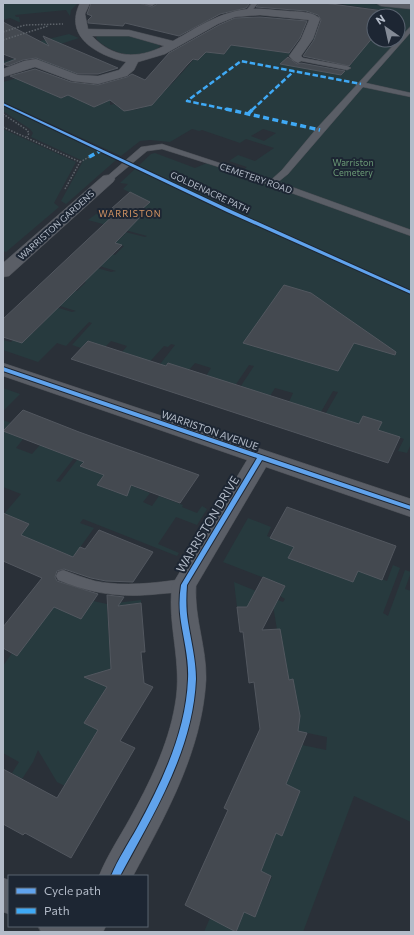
<svg xmlns="http://www.w3.org/2000/svg" width="414" height="935" font-family="Commissioner,sans-serif">
	<style>
		.green { fill: #273a3e; fill-rule: evenodd }
		.building { fill: #444950; stroke: #52575f }
		.lines { fill: none; stroke-linecap: round; stroke-linejoin: round }
		.service-casing { stroke: #484c53; stroke-width: 1 }
		.minor-casing { stroke: #484c53; stroke-width: 1 }
		.path { stroke: #5d636a; stroke-width: 1.5; stroke-dasharray: 1.5 1.5; stroke-linecap: butt }
		.service { fill: #5a5e66; fill-rule: evenodd }
		.minor { fill: #5a5e66; fill-rule: evenodd }
		.quiet-far1 { stroke: #3fa9f5; stroke-width: 2.5; stroke-dasharray: 5.5 2.5; stroke-linecap: butt }
		.quiet { stroke: #3fa9f5; stroke-width: 3.5; stroke-dasharray: 6 3.5; stroke-linecap: butt }
		.cycleway-casing { stroke: #1d2633; stroke-width: 2 }
		.cycleway { fill: #60a3ed; fill-rule: evenodd }
		.labels { text-anchor: middle; dominant-baseline: central; stroke-width: 4; stroke-linejoin: round; paint-order: stroke }
		.far-park-label { font-size: 9px; fill: #6b9a76; stroke: #1d2633 }
		.far-street-label { font-size: 9px; fill: #b4bcc9; stroke: #1d2633 }
		.far-neighbourhood-label { font-size: 9px; letter-spacing: 1px; fill: #d59563; stroke: #1d2633 }
		.street-label { font-size: 10px; fill: #b4bcc9; stroke: #1d2633 }
		.near-street-label { font-size: 12px; fill: #b4bcc9; stroke: #1d2633 }
	</style>
	<rect width="100%" height="100%" fill="#2a3038"/>
	<g class="green">
		<polygon points="3,3 78,3 71,10 70,16 66,10 15,15 16,17 19,17 20,22 19,22 10,18 3,20"/>
		<path d="M 335,3 L 366,3 L 411,8 L 411,444 L 407,453 L 398,451 L 404,439 L 378,430 L 381,422 L 363,416 L 359,424 L 319,425 L 338,392 L 333,391 L 314,424 L 289,402 L 293,393 L 275,388 L 270,396 L 233,398 L 254,366 L 249,365 L 228,396 L 206,376 L 211,368 L 195,363 L 189,370 L 168,363 L 159,374 L 154,372 L 175,345 L 171,344 L 168,347 L 164,346 L 144,368 L 141,358 L 122,352 L 127,346 L 111,341 L 105,347 L 88,341 L 81,348 L 72,345 L 92,323 L 89,322 L 66,346 L 57,343 L 38,362 L 3,350 L 3,340 L 11,342 L 23,330 L 33,333 L 44,322 L 39,302 L 72,312 L 76,311 L 41,300 L 66,288 L 77,291 L 86,282 L 76,279 L 80,263 L 111,272 L 116,271 L 83,261 L 106,252 L 115,255 L 124,246 L 115,243 L 125,234 L 115,231 L 117,230 L 145,237 L 147,236 L 88,220 L 96,214 L 129,221 L 136,215 L 141,216 L 146,212 L 141,210 L 149,202 L 123,189 L 128,184 L 120,183 L 151,154 L 155,153 L 195,168 L 207,163 L 238,174 L 247,167 L 229,161 L 238,155 L 255,161 L 274,148 L 246,139 L 240,143 L 202,130 L 199,131 L 192,129 L 170,142 L 150,140 L 140,141 L 121,156 L 3,102 L 3,82 L 21,77 L 48,88 L 43,90 L 46,92 L 52,90 L 54,95 L 61,98 L 70,95 L 94,107 L 110,100 L 110,105 L 114,104 L 124,111 C 130,110 136,110 142,108 C 158,101 182,73 193,60 L 198,60 L 204,51 L 225,54 L 226,51 L 226,26 L 231,20 L 244,18 L 300,36 L 299,40 L 250,48 L 291,53 L 281,64 L 341,75 L 354,61 L 305,52 L 315,42 L 313,40 L 316,34 L 325,35 L 327,38 L 368,44 L 373,37 L 364,36 L 374,23 L 374,40 L 398,40 L 398,16 L 390,16 L 392,12 ZM 263,129 L 276,133 L 264,141 L 251,136 Z"/>
		<path d="M 108,33 L 136,37 L 159,44 L 160,46 C 148,65 107,53 96,38 L 97,36 Z"/>
		<path d="M 69,34 L 79,38 L 48,48 L 98,72 C 74,80 49,64 27,55 L 3,64 L 3,62 L 19,57 L 32,43 Z"/>
		<polygon points="3,106 116,160 66,204 61,201 83,161 31,137 33,133 30,129 3,111"/>
		<polygon points="3,129 76,162 54,203 59,207 6,252 3,251"/>
		<polygon points="3,388 20,394 3,411"/>
		<polygon points="3,420 11,423 4,431 23,439 16,448 32,454 40,445 60,453 81,449 56,481 60,482 84,451 90,454 80,466 104,475 97,485 118,493 125,483 150,493 143,502 152,506 159,496 183,505 182,507 197,513 202,506 207,509 197,525 176,517 158,544 179,553 177,556 83,519 80,523 94,528 73,557 21,535 29,524 4,514 21,494 3,487"/>
		<polygon points="248,518 271,527 267,536 294,547 288,558 313,568 319,556 348,567 343,578 353,582 358,571 387,581 393,565 400,568 383,613 388,616 405,570 411,572 405,589 411,591 411,822 354,796 303,932 204,932 210,918 244,912 255,917 263,895 255,887 265,893 272,877 261,871 269,851 244,838 252,821 282,836 286,784 302,745 326,750 327,737 298,731 298,708 293,680 289,680 280,630 277,630 273,605 237,607 234,582 283,602 285,599 280,596 285,586 223,562"/>
		<polygon points="141,600 141,603 107,607 110,655 119,654 112,669 102,672 95,682 107,687 84,723 99,731 65,786 57,782 38,750 33,762 22,779 12,773 19,762 3,753 3,666 12,653 17,656 40,601 80,618 93,601 107,604"/>
	</g>
	<g class="building">
		<polygon points="91,3 139,3 152,7 156,5 156,3 250,3 246,8 220,14 179,36 125,23 123,26 88,23 88,20 92,16 87,14"/>
		<polygon points="259,3 324,3 391,12 388,16 374,16 374,36 349,66 303,56 314,40 321,20 318,15 306,11 256,7"/>
		<polygon points="260,17 307,21 300,38 289,53 231,45 224,54 206,52 198,60 193,59 187,65 152,105 130,110 124,111 110,100 94,107 68,95 61,98 10,76 35,69 71,82 98,85 127,77 132,74 145,80 169,53 219,25 235,18"/>
		<polygon points="3,22 49,46 43,36 118,68 98,74 78,74 36,58 23,60 8,66 3,64 16,59 3,54"/>
		<polygon points="288,57 297,64 301,63 345,71 341,75 280,64"/>
		<polygon points="130,192 150,202 141,210 146,211 115,243 122,245 22,343 3,337 3,319 118,211 111,209"/>
		<polygon points="284,285 311,293 396,352 395,355 354,343 338,371 243,343"/>
		<polygon points="88,341 166,366 168,363 359,424 363,416 382,422 378,430 400,437 388,463 71,359"/>
		<polygon points="23,410 79,432 199,475 180,503 131,485 127,496 111,490 97,485 104,475 80,466 84,462 3,431"/>
		<polygon points="287,507 396,546 382,580 358,571 353,582 288,558 294,547 270,538"/>
		<polygon points="3,513 29,524 21,535 73,557 80,547 85,549 99,530 153,552 133,582 106,581 91,578 64,569 57,571 55,577 57,581 98,594 81,619 54,607 17,656 3,648 3,627 42,578 3,561"/>
		<polygon points="263,577 285,586 262,630 280,629 289,680 293,679 300,716 298,731 307,733 286,784 300,791 282,836 276,833 261,871 271,876 255,917 244,912 236,932 185,905 228,810 224,808 260,729 254,682 249,683 243,632 240,632 237,607 247,607"/>
		<polygon points="107,595 124,597 118,606 141,603 145,652 141,652 144,683 153,687 120,741 135,748 71,858 25,833 23,835 3,824 3,769 57,798 98,730 84,723 107,687 84,677 111,669"/>
	</g>
	<g class="lines">
		<g class="service-casing">
			<g id="service">
				<polygon points="140,3 154,3 155,4 152,6"/>
				<polygon points="252,3 258,3 250,13 246,13 245,12"/>
				<polygon points="411,26 411,32 366,83 411,93 411,97 363,87 288,174 278,182 411,230 411,236 222,168 162,149 147,151 111,181 108,182 104,179 141,147 162,144 271,180 282,170 317,128"/>
				<polygon points="298,57 347,66 351,68 347,70 296,60 296,58"/>
				<path d="M 63,570 C 74,574 84,578 95,581 C 125,587 154,583 184,579 L 189,581 L 191,585 L 189,589 C 179,593 169,593 158,594 C 122,598 92,594 58,580 L 56,576 L 58,572 Z"/>
			</g>
		</g>
		<g class="minor-casing">
			<g id="minor">
				<path d="M 80,3 L 90,3 L 85,14 L 88,29 L 129,30 L 173,41 C 198,27 222,10 252,9 C 264,8 276,11 288,11 C 298,12 314,11 320,19 L 313,39 L 301,56 L 304,59 L 298,63 L 294,61 L 289,56 L 301,39 L 309,20 L 260,15 L 235,17 L 218,24 L 165,54 L 138,62 L 134,70 L 127,76 L 98,84 L 72,81 L 35,67 L 3,77 L 3,69 L 24,61 L 36,59 L 78,75 L 98,76 L 119,70 L 126,62 C 97,55 63,37 80,3 ZM 92,36 L 129,36 L 164,46 C 137,59 114,59 92,36 Z"/>
				<polygon points="376,3 411,3 411,9 381,6"/>
				<polygon points="108,175 113,176 115,179 113,182 9,276 3,277 3,263 103,176"/>
				<path d="M 3,363 L 411,499 L 411,517 L 266,467 L 196,586 C 194,618 207,648 206,680 C 202,751 166,815 133,876 L 99,876 C 107,856 119,838 129,820 C 149,784 168,746 175,705 C 183,662 167,627 172,585 L 247,460 L 3,376 Z"/>
				<polygon points="3,878 9,880 9,914 3,912"/>
				<polygon points="38,926 106,926 103,932 41,932"/>
			</g>
		</g>
		<g class="path">
			<polyline points="3,32 25,25 63,24"/>
			<polyline points="3,40 48,26"/>
			<polyline points="3,114 27,130 29,133 27,137"/>
			<polyline points="3,127 80,162 65,189"/>
			<polyline points="80,162 89,157"/>
		</g>
		<use href="#service" class="service"/>
		<use href="#minor" class="minor"/>
		<g class="quiet-far1">
			<polyline points="230,110 187,101 241,61 361,84"/>
			<polyline points="252,110 294,71"/>
		</g>
		<g class="quiet">
			<polyline points="226,109 320,130"/>
			<polyline points="248,114 253,109"/>
			<polyline points="89,157 102,150"/>
		</g>
		<g class="cycleway-casing">
			<g id="cycleway">
				<polygon points="3,103 231,210 411,291 411,294 227,212 3,105"/>
				<path d="M 3,367 L 411,506 L 411,510 L 262,460 L 187,585 C 186,598 186,610 188,622 C 191,641 196,660 196,679 C 193,751 153,815 120,876 L 111,876 C 118,859 128,844 137,828 C 162,782 186,732 188,679 C 189,660 184,641 181,622 C 179,609 179,597 181,585 L 257,458 L 3,371 Z"/>
			</g>
		</g>
		<use href="#cycleway" class="cycleway"/>
	</g>
	<g class="labels">
		<g class="far-park-label">
			<text x="353" y="162">Warriston<tspan x="353" dy="10">Cemetery</tspan></text>
		</g>
		<g class="far-street-label">
			<text transform="translate(256 178) rotate(19)">CEMETERY ROAD</text>
			<text transform="translate(210 192) rotate(25)">GOLDENACRE PATH</text>
			<text transform="translate(56 225) rotate(-42)">WARRISTON GARDENS</text>
		</g>
		<g class="far-neighbourhood-label">
			<text x="130" y="213">WARRISTON</text>
		</g>
		<g class="street-label">
			<text transform="translate(210 430) rotate(19)">WARRISTON AVENUE</text>
		</g>
		<g class="near-street-label">
			<text transform="translate(207 524) rotate(-59)">WARRISTON DRIVE</text>
		</g>
	</g>
	<rect width="414" height="935" fill="none" stroke="#b4bcc9" stroke-width="8"/>
	<rect x="8" y="875" width="140" height="52" fill="#1d2633" stroke="#59626f"/>
	<rect x="16" y="888" width="20" height="6" fill="#60a3ed" stroke="#59626f"/>
	<text x="44" y="895" font-size="12" fill="#b4bcc9">Cycle path</text>
	<rect x="16" y="908" width="20" height="6" fill="#3fa9f5" stroke="#59626f"/>
	<text x="44" y="915" font-size="12" fill="#b4bcc9">Path</text>
	<g transform="translate(386 28) rotate(326)"><circle r="19" fill="#1d2633" stroke="#59626f"/>
	<path d="M0-3L7 15L0 10L-7 15Z" fill="#848b96"/>
	<text y="-6" font-size="11" font-weight="bold" text-anchor="middle" fill="#b4bcc9">N</text>
	</g>
</svg>
